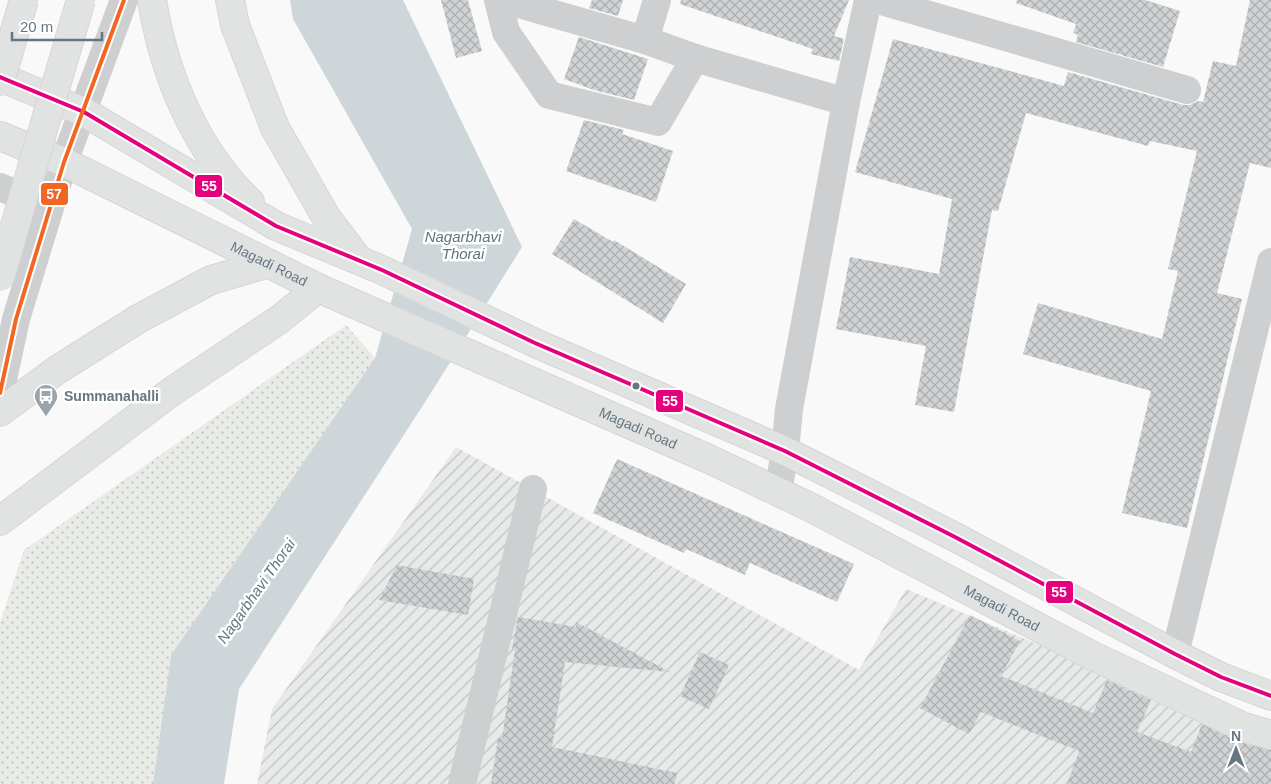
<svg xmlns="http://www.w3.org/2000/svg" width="1271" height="784" font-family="Helvetica,sans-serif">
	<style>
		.industrial { fill: url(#industrial-furrows) }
		.green { fill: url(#green-dots) }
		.water { fill: #ced6d9 }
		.building { fill: url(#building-cross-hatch) }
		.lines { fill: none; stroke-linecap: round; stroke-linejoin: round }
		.major-casing { stroke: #d5d6d7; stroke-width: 30 }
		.minor { stroke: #cecfd0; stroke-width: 28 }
		.major { stroke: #e1e2e2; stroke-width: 28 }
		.highway-bridge-casing { stroke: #d5d6d6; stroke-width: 30; stroke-linecap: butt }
		.highway-bridge { stroke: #e1e2e2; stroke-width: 28 }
		.bus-1-casing { stroke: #fff; stroke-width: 8 }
		.bus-2-casing { stroke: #fff; stroke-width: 8 }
		.bus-1 { stroke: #e5007d; stroke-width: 4 }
		.bus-2 { stroke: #f26522; stroke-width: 4 }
		.bus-dot { fill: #657683; stroke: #fff; stroke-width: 2 }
		.labels { text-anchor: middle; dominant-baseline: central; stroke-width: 5; stroke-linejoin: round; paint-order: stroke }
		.street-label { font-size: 14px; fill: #657683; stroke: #fff }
		.poi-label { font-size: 14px; font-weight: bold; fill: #657683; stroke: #fff; text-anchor: start }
		.water-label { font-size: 15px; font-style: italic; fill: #60757c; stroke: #fff }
		.line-badge { stroke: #fff; stroke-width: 2 }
		.badge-label { font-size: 14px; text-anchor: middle; font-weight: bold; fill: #fff }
	</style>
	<defs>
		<pattern id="industrial-furrows" width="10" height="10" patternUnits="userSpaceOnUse" patternTransform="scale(1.25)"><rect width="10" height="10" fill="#e8e9e9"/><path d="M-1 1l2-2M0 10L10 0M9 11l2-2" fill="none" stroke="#c0c1c2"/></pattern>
		<pattern id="green-dots" width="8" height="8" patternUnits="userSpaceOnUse" patternTransform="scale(1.25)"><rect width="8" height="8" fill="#e8ebe6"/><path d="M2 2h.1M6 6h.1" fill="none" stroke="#c0c3c0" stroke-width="1.8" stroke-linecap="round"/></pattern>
		<pattern id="building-cross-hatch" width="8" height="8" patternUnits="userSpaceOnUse" patternTransform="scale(1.25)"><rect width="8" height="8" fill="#d0d2d3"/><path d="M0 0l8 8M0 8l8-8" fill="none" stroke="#acafb1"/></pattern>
	</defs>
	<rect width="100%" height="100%" fill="#f9f9f9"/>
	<polygon class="industrial" points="456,447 859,670 906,589 1271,742 1271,784 257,784 272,709"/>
	<polygon class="green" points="346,325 375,358 171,655 153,784 0,784 0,623 24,550"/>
	<polygon class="water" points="290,0 403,0 522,247 429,396 239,689 224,784 153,784 171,655 375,358 412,229 293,19"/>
	<g class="building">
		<polygon points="441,0 468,0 482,51 456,58"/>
		<polygon points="592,0 623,0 618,16 589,8"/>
		<polygon points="681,0 849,0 834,36 844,39 839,61 811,54 813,49 680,4"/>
		<polygon points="1017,0 1145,0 1180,11 1163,67 1076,42 1078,35 1073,33 1076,24 1016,3"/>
		<polygon points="1250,0 1271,0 1271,168 1250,163 1217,293 1242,299 1187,528 1122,513 1151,391 1023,354 1038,303 1162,339 1178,271 1168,269 1197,151 1150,141 1148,146 1026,113 998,211 992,210 954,412 915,405 926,346 836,329 850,257 939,274 952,199 855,172 893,39 1064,86 1068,72 1183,105 1190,105 1198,101 1203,102 1213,61 1236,66"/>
		<polygon points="579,37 648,59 634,100 594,90 564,79"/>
		<polygon points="584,120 624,130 622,134 673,151 656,202 566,171"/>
		<polygon points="574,219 613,242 614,240 686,284 663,323 552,254"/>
		<polygon points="617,459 854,564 837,602 750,563 745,575 686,549 684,553 593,513"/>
		<polygon points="397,565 474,579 468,615 379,600"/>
		<polygon points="970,615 1020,641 1001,676 1093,713 1107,680 1151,700 1137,732 1191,752 1202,724 1239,742 1271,750 1271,784 1067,784 1079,751 981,712 969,734 920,708"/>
		<polygon points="518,617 576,627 576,622 670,672 565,662 552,747 677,773 675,784 491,784 498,738 502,739 515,650 512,649"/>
		<polygon points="700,652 729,665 709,709 680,696"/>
	</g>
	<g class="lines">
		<g class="major-casing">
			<g id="major">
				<path d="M 152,0 C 164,74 195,150 250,202"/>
				<polyline points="230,0 235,25 275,128 326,217 358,259"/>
				<polyline points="0,77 84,112 276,226 382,270 535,343 785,451 955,537 1175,654 1221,677 1271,696"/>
				<path id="s1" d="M 0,136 L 64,162 L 318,288 L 709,459 L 810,507 L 1093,656 L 1244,727 L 1271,735"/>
				<polyline points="0,412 57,370 138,319 211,280 266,264"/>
				<polyline points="0,521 171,392 280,319 318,288"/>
			</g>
		</g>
		<g class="minor">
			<polyline points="498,0 506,32 549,95 658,122 695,58 846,102"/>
			<polyline points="505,0 645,40"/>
			<polyline points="657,0 645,40 695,58"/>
			<polyline points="878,0 1187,90"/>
			<polyline points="0,187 44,205"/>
			<polyline points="0,393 16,319 64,162 124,0"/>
			<polyline points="778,492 785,451 789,409 846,102 868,0"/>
			<polyline points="1175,654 1271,262"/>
			<polyline points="462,784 533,489"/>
		</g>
		<use href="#major" class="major"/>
		<g class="highway-bridge-casing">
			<g id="highway-bridge">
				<polyline points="0,82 24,0"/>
				<polyline points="0,277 81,0"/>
			</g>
		</g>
		<use href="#highway-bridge" class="highway-bridge"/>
		<g class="bus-1-casing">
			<polyline id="bus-1" points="0,77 84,112 276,226 382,270 535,343 785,451 955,537 1175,654 1221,677 1271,696"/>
		</g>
		<g class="bus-2-casing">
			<polyline id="bus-2" points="0,393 16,319 64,162 124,0"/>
		</g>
		<use href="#bus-1" class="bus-1"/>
		<use href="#bus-2" class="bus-2"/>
	</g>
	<defs>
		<g id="bus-pin" transform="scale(1.25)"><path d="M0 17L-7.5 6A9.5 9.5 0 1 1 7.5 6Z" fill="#99a4ac" stroke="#fff"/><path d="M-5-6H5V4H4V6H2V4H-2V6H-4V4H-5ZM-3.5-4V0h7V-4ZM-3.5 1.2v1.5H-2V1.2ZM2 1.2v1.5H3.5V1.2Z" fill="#fff"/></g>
	</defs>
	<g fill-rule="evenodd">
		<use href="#bus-pin" x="46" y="396"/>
	</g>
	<circle class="bus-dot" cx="636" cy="386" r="4.5"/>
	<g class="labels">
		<g class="street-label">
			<text stroke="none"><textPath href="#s1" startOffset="298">Magadi Road</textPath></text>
			<text stroke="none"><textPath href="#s1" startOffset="702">Magadi Road</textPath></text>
			<text stroke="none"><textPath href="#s1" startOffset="1108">Magadi Road</textPath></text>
		</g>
		<g class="poi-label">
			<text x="64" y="396">Summanahalli</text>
		</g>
		<g class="water-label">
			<text x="463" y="236">Nagarbhavi<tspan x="463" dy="17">Thorai</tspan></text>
			<text transform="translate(256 591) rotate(-55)">Nagarbhavi Thorai</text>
		</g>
	</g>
	<g class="line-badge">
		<rect x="194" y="174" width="29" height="24" rx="5" fill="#e5007d"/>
		<rect x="40" y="182" width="29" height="24" rx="5" fill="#f26522"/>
		<rect x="655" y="389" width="29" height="24" rx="5" fill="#e5007d"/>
		<rect x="1045" y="580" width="29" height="24" rx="5" fill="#e5007d"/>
	</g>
	<g class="badge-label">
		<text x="209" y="191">55</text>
		<text x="54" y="199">57</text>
		<text x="670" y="406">55</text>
		<text x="1059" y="597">55</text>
	</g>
	<g transform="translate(1236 749)" stroke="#ffffff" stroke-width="4" paint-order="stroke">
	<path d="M0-4L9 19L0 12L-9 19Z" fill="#657683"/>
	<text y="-8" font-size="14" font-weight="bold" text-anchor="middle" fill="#657683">N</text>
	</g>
	<path d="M12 32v8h90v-8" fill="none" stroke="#657683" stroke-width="2.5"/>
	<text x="20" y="32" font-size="15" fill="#657683" stroke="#ffffff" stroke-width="4" paint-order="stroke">20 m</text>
</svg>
